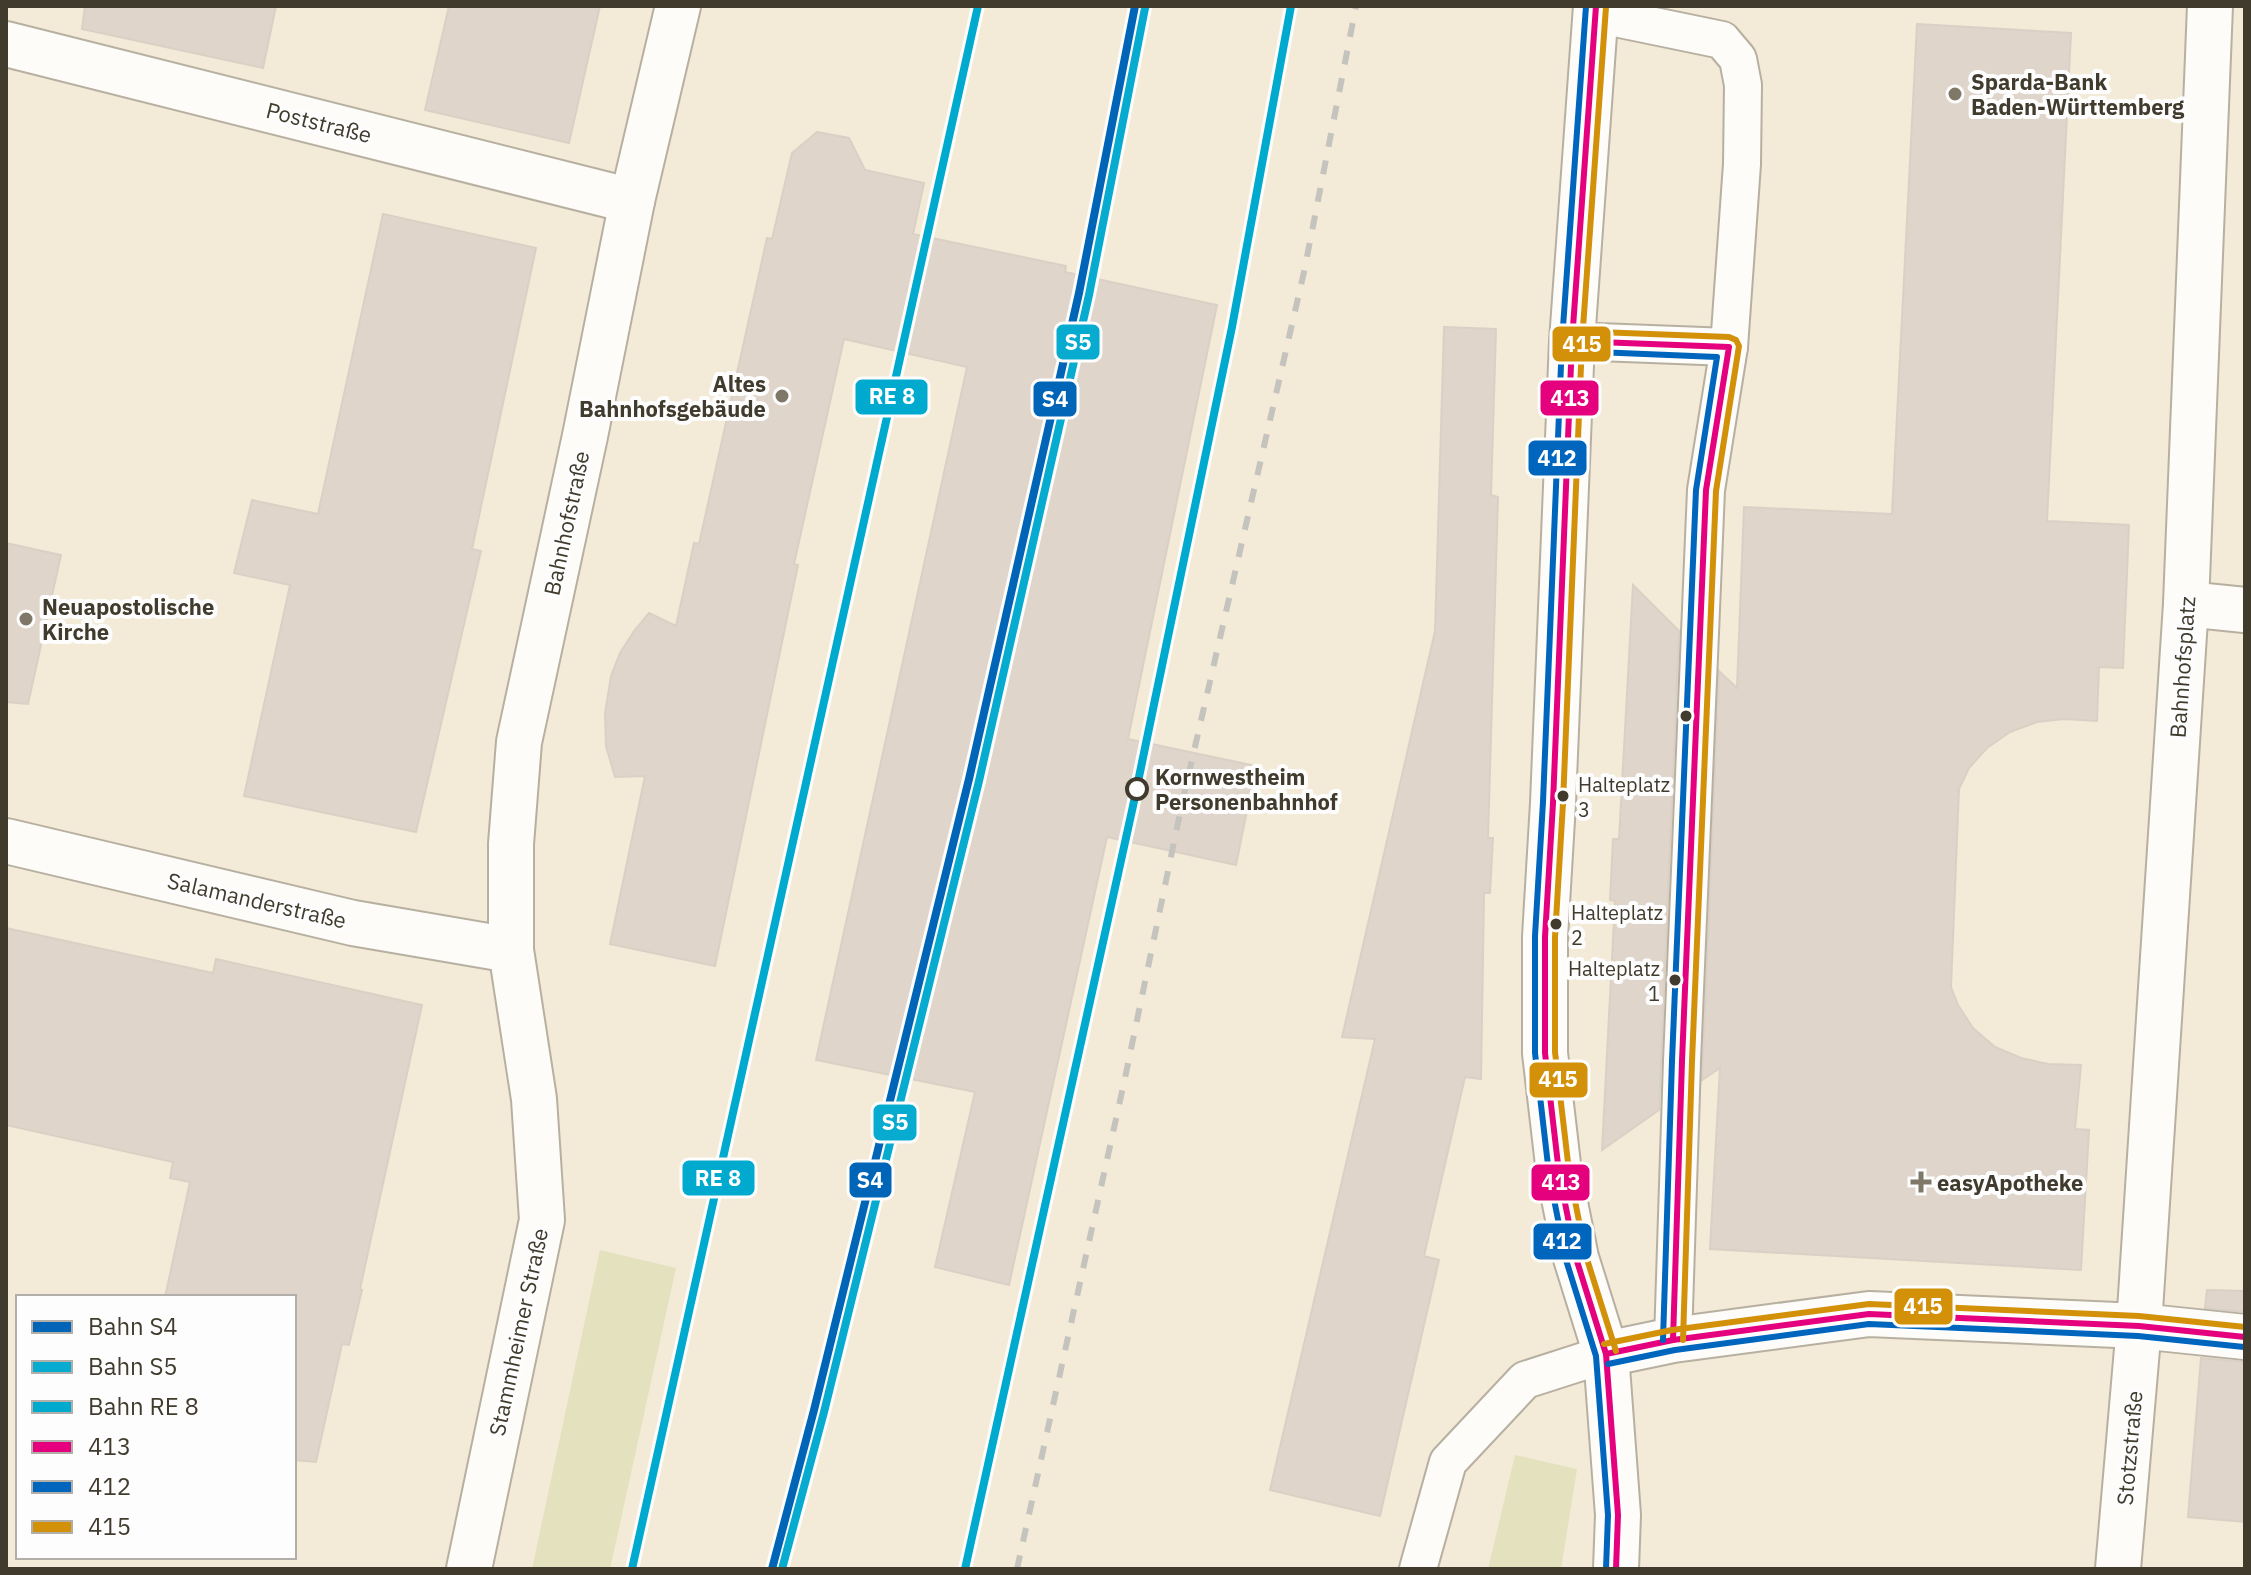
<svg xmlns="http://www.w3.org/2000/svg" width="2251" height="1575" font-family="'IBM Plex Sans',sans-serif">
	<style>
		.green { fill: #e4e1bf }
		.building { fill: #e0d5ca; stroke: #dbd0c5; stroke-width: 2 }
		.lines { fill: none; stroke-linecap: round; stroke-linejoin: round }
		.service-casing { stroke: #b7b0a1; stroke-width: 40 }
		.pedestrian-casing { stroke: #b7b0a1; stroke-width: 48 }
		.minor-casing { stroke: #b7b0a1; stroke-width: 48 }
		.secondary-casing { stroke: #b7b0a1; stroke-width: 48 }
		.service { stroke: #fdfcf9; stroke-width: 36 }
		.pedestrian { stroke: #fdfcf9; stroke-width: 44 }
		.minor { stroke: #fdfcf9; stroke-width: 44 }
		.secondary { stroke: #fdfcf9; stroke-width: 44 }
		.rail { stroke: #c5c3be; stroke-width: 6; stroke-dasharray: 14 14; stroke-linecap: butt }
		.bus-1-casing { stroke: #fdfdfd; stroke-width: 12 }
		.bus-2-casing { stroke: #fdfdfd; stroke-width: 12 }
		.bus-3-casing { stroke: #fdfdfd; stroke-width: 12 }
		.bus-1 { stroke: #e5007d; stroke-width: 6 }
		.bus-2 { stroke: #0065bd; stroke-width: 6 }
		.bus-3 { stroke: #d39109; stroke-width: 6 }
		.rail-1-casing { stroke: #fdfdfd; stroke-width: 14 }
		.rail-2-casing { stroke: #fdfdfd; stroke-width: 14 }
		.rail-3-casing { stroke: #fdfdfd; stroke-width: 14 }
		.rail-1 { stroke: #0065b7; stroke-width: 8 }
		.rail-2 { stroke: #06abcf; stroke-width: 8 }
		.rail-3 { stroke: #00a9ce; stroke-width: 8 }
		.poi-dot { fill: #7f7868; stroke: #fdfdfd; stroke-width: 3 }
		.bus-dot { fill: #413b2d; stroke: #fdfdfd; stroke-width: 3 }
		.stop-dot { fill: #fdfdfd; stroke: #413b2d; stroke-width: 4 }
		.labels { text-anchor: middle; dominant-baseline: central; stroke-width: 8; stroke-linejoin: round; paint-order: stroke }
		.bus-label { font-size: 20px; fill: #413b2d; stroke: #fdfdfd; text-anchor: start }
		.poi-label { font-size: 22px; font-weight: bold; fill: #413b2d; stroke: #fdfdfd; text-anchor: start }
		.street-label { font-size: 22px; fill: #413b2d; stroke: #fdfdfd }
		.stop-label { font-size: 22px; font-weight: bold; fill: #413b2d; stroke: #fdfdfd; text-anchor: start }
		.line-badge { stroke: #fdfdfd; stroke-width: 3 }
		.badge-label { font-size: 22px; text-anchor: middle; font-weight: bold; fill: #fff }
	</style>
	<rect width="100%" height="100%" fill="#f3ead7"/>
	<g class="green">
		<polygon points="600,1250 676,1268 610,1569 532,1569"/>
		<polygon points="1515,1455 1577,1469 1561,1569 1488,1569"/>
	</g>
	<g class="building">
		<polygon points="85,6 276,6 263,68 82,29"/>
		<polygon points="449,6 600,6 569,143 425,110"/>
		<polygon points="1917,24 2071,33 2047,521 2129,525 2123,668 2099,667 2097,721 2064,719 2037,722 2010,732 1987,748 1969,768 1959,789 1951,987 1958,1005 1973,1028 1995,1047 2021,1058 2048,1064 2081,1065 2075,1129 2089,1130 2081,1270 1710,1249 1720,1068 1702,1080 1719,671 1737,688 1744,507 1892,514"/>
		<polygon points="817,132 849,138 865,170 924,183 913,234 1066,266 1065,272 1217,305 1128,739 1256,766 1236,865 1107,837 1009,1285 935,1267 975,1092 816,1060 967,367 844,339 794,564 798,565 715,966 610,944 645,776 615,777 606,746 605,713 611,676 620,653 634,631 649,613 676,626 694,543 699,544 767,238 772,239 792,153"/>
		<polygon points="383,214 536,248 472,549 481,551 416,832 244,796 290,585 234,573 252,500 318,514"/>
		<polygon points="1444,327 1496,329 1491,495 1498,497 1488,838 1493,838 1490,893 1484,893 1481,1079 1465,1077 1424,1256 1439,1260 1380,1516 1270,1490 1375,1039 1342,1037 1435,631"/>
		<polygon points="6,543 61,555 28,704 6,702"/>
		<polygon points="1633,585 1679,631 1659,1110 1602,1150 1615,901 1610,900 1613,839 1619,839"/>
		<polygon points="6,928 213,973 216,959 422,1005 360,1289 362,1290 349,1345 342,1344 316,1462 294,1460 294,1297 165,1297 190,1182 170,1178 173,1162 6,1125"/>
		<polygon points="2207,1290 2245,1291 2245,1312 2205,1308"/>
		<polygon points="2201,1358 2245,1362 2245,1522 2188,1517"/>
	</g>
	<g class="lines">
		<g class="service-casing">
			<g id="service">
				<polyline points="1596,14 1722,40 1738,59 1743,85 1742,164 1729,347"/>
				<polyline points="1572,341 1729,347 1706,490 1682,1061 1673,1340"/>
				<polyline points="1418,1569 1448,1462 1525,1380 1606,1354"/>
			</g>
		</g>
		<g class="pedestrian-casing">
			<polyline id="pedestrian" points="2139,1326 2186,604 2210,6"/>
		</g>
		<g class="minor-casing">
			<g id="minor">
				<polyline points="1596,6 1572,341 1553,803 1545,937 1545,1053 1559,1173 1576,1258 1606,1354 1618,1515 1616,1569"/>
				<polyline points="6,44 632,201"/>
				<polyline points="2186,604 2245,610"/>
				<polyline points="6,841 353,923 511,950"/>
				<polyline points="1606,1354 1673,1340 1869,1314 2139,1326 2245,1337"/>
				<polyline points="2118,1569 2139,1326"/>
			</g>
		</g>
		<g class="secondary-casing">
			<polyline id="secondary" points="469,1569 542,1220 534,1099 511,950 511,844 519,742 585,436 632,201 678,6"/>
		</g>
		<use href="#service" class="service"/>
		<use href="#pedestrian" class="pedestrian"/>
		<use href="#minor" class="minor"/>
		<use href="#secondary" class="secondary"/>
		<polyline class="rail" points="1017,1569 1125,1078 1183,799 1304,272 1356,6"/>
		<g class="bus-1-casing">
			<g id="bus-1">
				<polyline points="1596,6 1572,341 1553,803 1545,937 1545,1053 1559,1173 1576,1258 1606,1354 1618,1515 1616,1569"/>
				<polyline points="1572,341 1729,347 1706,490 1682,1061 1673,1340"/>
				<polyline points="1606,1354 1673,1340 1869,1314 2139,1326 2245,1337"/>
			</g>
		</g>
		<g class="bus-2-casing">
			<g id="bus-2">
				<polyline points="1586,6 1562,341 1543,802 1535,936 1535,1053 1549,1174 1566,1260 1596,1356 1608,1515 1606,1569"/>
				<polyline points="1572,351 1717,357 1696,490 1672,1061 1663,1340"/>
				<polyline points="1608,1364 1675,1350 1869,1324 2138,1336 2244,1347"/>
			</g>
		</g>
		<g class="bus-3-casing">
			<g id="bus-3">
				<polyline points="1606,7 1582,342 1563,803 1555,937 1555,1052 1569,1171 1586,1256 1616,1351"/>
				<polyline points="1572,331 1729,337 1736,340 1739,346 1716,491 1692,1061 1683,1340"/>
				<polyline points="1604,1344 1672,1330 1869,1304 2139,1316 2245,1327"/>
			</g>
		</g>
		<use href="#bus-1" class="bus-1"/>
		<use href="#bus-2" class="bus-2"/>
		<use href="#bus-3" class="bus-3"/>
		<g class="rail-1-casing">
			<polyline id="rail-1" points="772,1569 814,1410 969,779 1079,293 1135,6"/>
		</g>
		<g class="rail-2-casing">
			<polyline id="rail-2" points="782,1569 824,1412 979,781 1089,295 1145,8"/>
		</g>
		<g class="rail-3-casing">
			<g id="rail-3">
				<polyline points="632,1569 978,6"/>
				<polyline points="965,1569 1133,806 1232,327 1291,6"/>
			</g>
		</g>
		<use href="#rail-1" class="rail-1"/>
		<use href="#rail-2" class="rail-2"/>
		<use href="#rail-3" class="rail-3"/>
	</g>
	<g class="poi-dot">
		<circle cx="1955" cy="94" r="8"/>
		<circle cx="782" cy="396" r="8"/>
		<circle cx="26" cy="619" r="8"/>
		<path d="M1917 1170h8v8h8v8h-8v8h-8v-8h-8v-8h8z"/>
	</g>
	<g class="bus-dot">
		<circle cx="1686" cy="716" r="7"/>
		<circle cx="1563" cy="796" r="7"/>
		<circle cx="1556" cy="924" r="7"/>
		<circle cx="1675" cy="980" r="7"/>
	</g>
	<circle class="stop-dot" cx="1137" cy="789" r="10"/>
	<g class="labels">
		<g class="bus-label">
			<text x="1578" y="784">Halteplatz<tspan x="1578" dy="25">3</tspan></text>
			<text x="1571" y="912">Halteplatz<tspan x="1571" dy="25">2</tspan></text>
			<text x="1660" y="968" text-anchor="end">Halteplatz<tspan x="1660" dy="25">1</tspan></text>
		</g>
		<g class="poi-label">
			<text x="1971" y="81">Sparda-Bank<tspan x="1971" dy="25">Baden-Württemberg</tspan></text>
			<text x="766" y="383" text-anchor="end">Altes<tspan x="766" dy="25">Bahnhofsgebäude</tspan></text>
			<text x="42" y="606">Neuapostolische<tspan x="42" dy="25">Kirche</tspan></text>
			<text x="1937" y="1182">easyApotheke</text>
		</g>
		<g class="street-label">
			<text transform="translate(319 122) rotate(14)">Poststraße</text>
			<text transform="translate(566 523) rotate(-78)">Bahnhofstraße</text>
			<text transform="translate(2182 667) rotate(-86)">Bahnhofsplatz</text>
			<text transform="translate(257 900) rotate(13)">Salamanderstraße</text>
			<text transform="translate(518 1332) rotate(-78)">Stammheimer Straße</text>
			<text transform="translate(2129 1448) rotate(-85)">Stotzstraße</text>
		</g>
		<g class="stop-label">
			<text x="1155" y="776">Kornwestheim<tspan x="1155" dy="25">Personenbahnhof</tspan></text>
		</g>
	</g>
	<g class="line-badge">
		<rect x="1055" y="323" width="46" height="38" rx="8" fill="#06abcf"/>
		<rect x="1551" y="325" width="61" height="38" rx="8" fill="#d39109"/>
		<rect x="854" y="378" width="75" height="38" rx="8" fill="#00a9ce"/>
		<rect x="1539" y="379" width="61" height="38" rx="8" fill="#e5007d"/>
		<rect x="1032" y="380" width="46" height="38" rx="8" fill="#0065b7"/>
		<rect x="1527" y="439" width="61" height="38" rx="8" fill="#0065bd"/>
		<rect x="1528" y="1061" width="61" height="38" rx="8" fill="#d39109"/>
		<rect x="872" y="1103" width="46" height="39" rx="8" fill="#06abcf"/>
		<rect x="681" y="1159" width="75" height="38" rx="8" fill="#00a9ce"/>
		<rect x="848" y="1161" width="45" height="38" rx="8" fill="#0065b7"/>
		<rect x="1530" y="1163" width="61" height="39" rx="8" fill="#e5007d"/>
		<rect x="1532" y="1222" width="61" height="39" rx="8" fill="#0065bd"/>
		<rect x="1893" y="1287" width="61" height="39" rx="8" fill="#d39109"/>
	</g>
	<g class="badge-label">
		<text x="1078" y="350">S5</text>
		<text x="1582" y="352">415</text>
		<text x="892" y="404">RE 8</text>
		<text x="1570" y="406">413</text>
		<text x="1055" y="407">S4</text>
		<text x="1557" y="466">412</text>
		<text x="1558" y="1087">415</text>
		<text x="895" y="1130">S5</text>
		<text x="718" y="1186">RE 8</text>
		<text x="870" y="1188">S4</text>
		<text x="1561" y="1190">413</text>
		<text x="1562" y="1249">412</text>
		<text x="1923" y="1314">415</text>
	</g>
	<rect width="2251" height="1575" fill="none" stroke="#413b2d" stroke-width="16"/>
	<rect x="16" y="1295" width="280" height="264" fill="#fdfdfd" stroke="#b2afaa" stroke-width="2"/>
	<rect x="32" y="1321" width="40" height="12" fill="#0065b7" stroke="#b2afaa" stroke-width="2"/>
	<text x="88" y="1335" font-size="24" fill="#413b2d">Bahn S4</text>
	<rect x="32" y="1361" width="40" height="12" fill="#06abcf" stroke="#b2afaa" stroke-width="2"/>
	<text x="88" y="1375" font-size="24" fill="#413b2d">Bahn S5</text>
	<rect x="32" y="1401" width="40" height="12" fill="#00a9ce" stroke="#b2afaa" stroke-width="2"/>
	<text x="88" y="1415" font-size="24" fill="#413b2d">Bahn RE 8</text>
	<rect x="32" y="1441" width="40" height="12" fill="#e5007d" stroke="#b2afaa" stroke-width="2"/>
	<text x="88" y="1455" font-size="24" fill="#413b2d">413</text>
	<rect x="32" y="1481" width="40" height="12" fill="#0065bd" stroke="#b2afaa" stroke-width="2"/>
	<text x="88" y="1495" font-size="24" fill="#413b2d">412</text>
	<rect x="32" y="1521" width="40" height="12" fill="#d39109" stroke="#b2afaa" stroke-width="2"/>
	<text x="88" y="1535" font-size="24" fill="#413b2d">415</text>
</svg>
